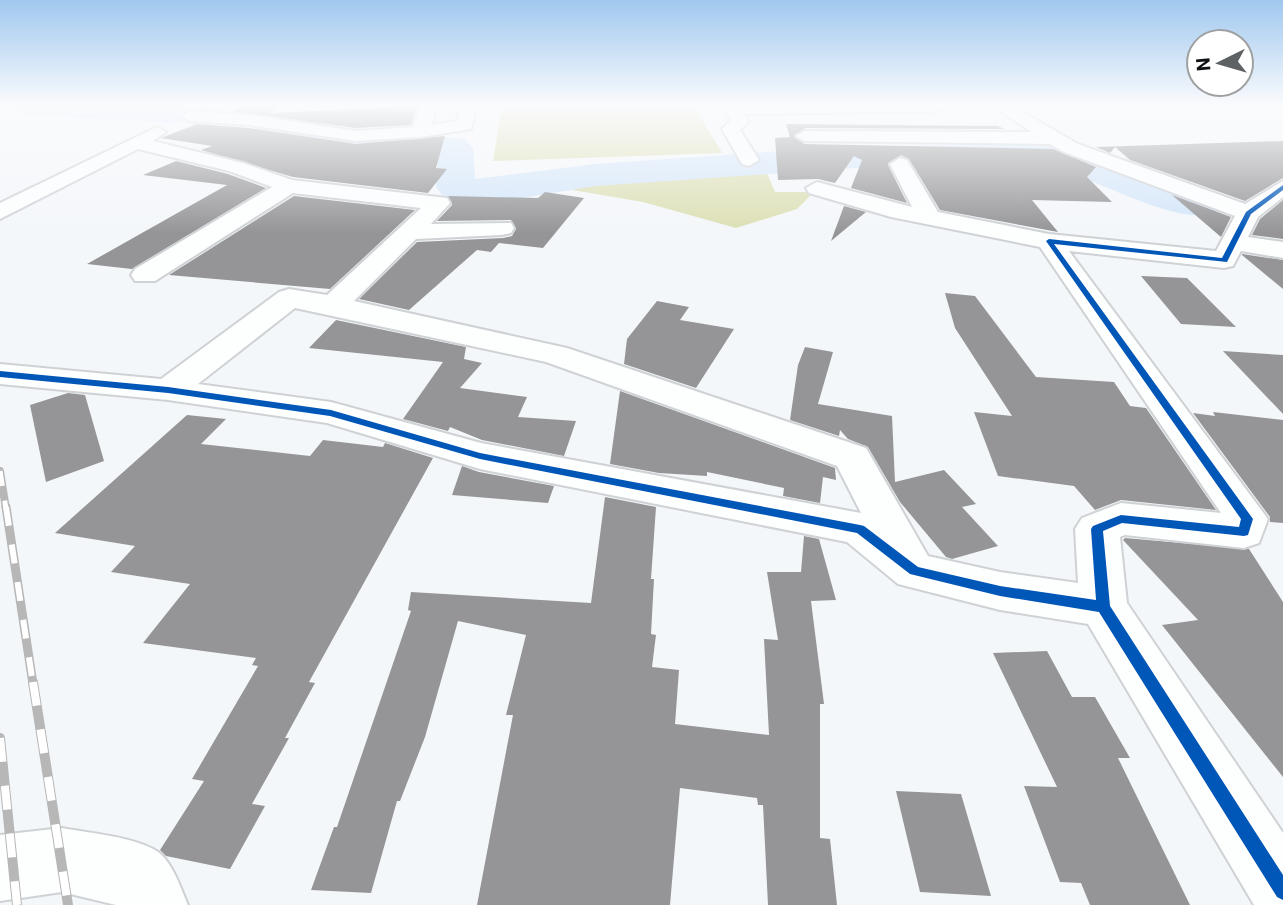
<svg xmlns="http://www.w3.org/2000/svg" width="1283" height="905" font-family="Roboto,sans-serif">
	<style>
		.green { fill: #dcdfb3 }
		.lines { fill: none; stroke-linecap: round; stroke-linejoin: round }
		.river { fill: #d4e6f9; fill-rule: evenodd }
		.building { fill: #959597 }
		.minor-casing { stroke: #cfd2d5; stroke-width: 4 }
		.minor { fill: #fdfefe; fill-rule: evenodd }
		.rail-far2-casing { stroke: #b7b7b8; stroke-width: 8 }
		.rail-far1-casing { stroke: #b7b7b8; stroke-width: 9 }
		.rail-casing { stroke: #b7b7b8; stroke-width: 10 }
		.rail-far2 { stroke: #fff; stroke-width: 5; stroke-dasharray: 15; stroke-linecap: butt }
		.rail-far1 { stroke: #fff; stroke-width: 6; stroke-dasharray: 19; stroke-linecap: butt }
		.rail { stroke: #fff; stroke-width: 8; stroke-dasharray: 24; stroke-linecap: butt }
		.cycleway-casing { stroke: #fff; stroke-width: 5 }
		.cycleway { fill: #0057b8; fill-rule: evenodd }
	</style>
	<rect width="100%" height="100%" fill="#f4f7fa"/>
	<g class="green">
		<polygon points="502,106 694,106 722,153 493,161"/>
		<polygon points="767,173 775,192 814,192 797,209 736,228 643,202 561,188 582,182"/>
	</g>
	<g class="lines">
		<g class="river">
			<polygon points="14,106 178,106 185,107 189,114 185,121 174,123 29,115 18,112"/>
			<path d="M 270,116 L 372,131 L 464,139 L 473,148 L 475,179 L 596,164 L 855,146 L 1043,145 L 1090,153 L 1188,190 L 1215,196 L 1221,205 L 1215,214 C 1168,225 1094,174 1043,167 L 855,168 L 596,186 L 496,202 L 473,203 L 442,195 L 436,187 L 438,155 L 372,151 L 259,133 L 254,126 L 259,119 Z"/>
		</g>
	</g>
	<g class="building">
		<polygon points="244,106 278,106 270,113 417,106 411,125 356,128 231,111"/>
		<polygon points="197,124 249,128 356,144 445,136 436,168 447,169 428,193 293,177 201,150 212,146 161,138"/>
		<polygon points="786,124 998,126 1004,129 805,128 794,137 805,144 1053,149 1096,167 1087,177 1112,202 1032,200 1058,232 940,210 909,159 901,155 888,165 907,203 851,188 862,160 854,156 835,183 818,179 778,180 775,138 790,137"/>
		<polygon points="1283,141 1283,178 1245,201 1130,160 1115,147 1110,153 1096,147"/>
		<polygon points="176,161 228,174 266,188 132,269 87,264 227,185 143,175"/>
		<polygon points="545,192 584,198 543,248 499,243 491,252 477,250 409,310 359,299 417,242 503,238 512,236 516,229 511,220 437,221 452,205 448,196 538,198"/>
		<polygon points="1172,195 1231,217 1221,237"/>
		<polygon points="294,196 415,210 330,289 169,275"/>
		<polygon points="1283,200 1283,239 1252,235 1260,219"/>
		<polygon points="844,206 866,212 831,241"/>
		<polygon points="1242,254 1283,260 1283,289 1242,255"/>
		<polygon points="1141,276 1187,278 1236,327 1181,324"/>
		<polygon points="945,293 975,296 1036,377 1114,382 1130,406 1146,408 1216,510 1121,500 1095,510 1074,486 998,476 974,412 1012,416 955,328"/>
		<polygon points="657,301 689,307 680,320 734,329 696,388 624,364 627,339"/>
		<polygon points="336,320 466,347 464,359 482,363 460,388 527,397 518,417 576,421 564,456 482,440 450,427 448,431 403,419 443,362 309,348"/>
		<polygon points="805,347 833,352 818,404 892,416 895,482 944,470 976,504 962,507 998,546 952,559 946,557 900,502 868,447 848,439 840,430 839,436 790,420 798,365"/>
		<polygon points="1223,351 1283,355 1283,414"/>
		<polygon points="620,391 835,468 836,480 823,477 820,503 783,496 784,488 707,472 707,476 659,473 610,464"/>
		<polygon points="68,393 85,395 104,461 46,482 30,405"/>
		<polygon points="1213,412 1283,420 1283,523 1270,522 1270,517 1193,413 1215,416"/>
		<polygon points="187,415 226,419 201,444 310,456 323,440 383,447 385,443 433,458 309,682 315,683 285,738 289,738 252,804 265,806 230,869 166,856 160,850 204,781 192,779 258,666 252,665 256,658 143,643 190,584 111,572 135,546 55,533"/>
		<polygon points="462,466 479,472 554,486 548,503 452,495"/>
		<polygon points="605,497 656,507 651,579 654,579 651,634 656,635 652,667 679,670 675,724 769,735 764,639 778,640 767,572 801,572 804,536 819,539 836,600 811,601 824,704 820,704 820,838 830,839 837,905 768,905 763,805 758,805 757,798 680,788 670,905 477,905 513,715 506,715 526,635 458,621 425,737 400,801 397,801 371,893 311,890 334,827 337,827 411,611 408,610 411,592 591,603"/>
		<polygon points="1125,538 1249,549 1283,602 1283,777 1162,625 1198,620 1123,540"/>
		<polygon points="1047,651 1072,697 1095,697 1130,758 1118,758 1190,905 1090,905 1081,883 1060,882 1024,786 1057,787 993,653"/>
		<polygon points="896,791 961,794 991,896 920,892"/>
	</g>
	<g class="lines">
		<g class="minor-casing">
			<g id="minor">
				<polygon points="420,106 436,106 432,125 457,121 461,106 477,106 471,129 421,137 356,141 249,125 190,121 181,116 190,111 249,115 356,131 413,127"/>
				<polygon points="726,106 946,106 938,111 744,114 749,121 740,130 759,160 749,166 742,164 722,129 731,120 724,109"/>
				<path d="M 992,106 L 1012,106 L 1078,144 L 1245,204 L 1283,181 L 1283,197 L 1258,217 L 1248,237 L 1283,242 L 1283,258 L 1241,251 L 1233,266 L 1224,268 L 1069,251 L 1268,519 L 1259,543 L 1244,548 L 1125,535 L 1120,537 L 1127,603 L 1283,833 L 1283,905 L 1254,905 L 1088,624 L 1000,610 L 898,584 L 847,542 L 480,469 L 327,423 L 168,400 L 0,384 L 0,364 L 161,379 L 279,292 L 289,289 L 327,295 L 421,208 L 293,193 L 155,281 L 135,281 L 131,275 L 135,269 L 272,187 L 229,171 L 138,149 L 0,219 L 0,203 L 157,127 L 166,132 L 153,141 L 243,163 L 292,180 L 447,198 L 450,203 L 431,224 L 511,223 L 514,228 L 511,233 L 502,235 L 416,239 L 354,301 L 567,348 L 866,448 L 928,556 L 1000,572 L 1078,583 L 1075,529 L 1082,518 L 1121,503 L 1221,513 L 1040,247 L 891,217 L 809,193 L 806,188 L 817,182 L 912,207 L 890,164 L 900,158 L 907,160 L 938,212 L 1049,234 L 1216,251 L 1235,216 L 1064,152 L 1050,144 L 805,141 L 796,136 L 805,131 L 1032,132 ZM 295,308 L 546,362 L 837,466 L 861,513 L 481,443 L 331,402 L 198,384 Z"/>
				<path d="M 62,828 C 88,833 137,837 158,852 C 173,863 181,889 188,905 L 116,905 L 62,892 L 0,901 L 0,835 Z"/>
			</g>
		</g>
		<use href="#minor" class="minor"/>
		<g class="rail-far2-casing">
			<polyline id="rail-far2" points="0,471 6,509"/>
		</g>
		<g class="rail-far1-casing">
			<polyline id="rail-far1" points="6,507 33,684"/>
		</g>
		<g class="rail-casing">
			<g id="rail">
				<polyline points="33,682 68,905"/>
				<polyline points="0,738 17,905"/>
			</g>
		</g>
		<use href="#rail-far2" class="rail-far2"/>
		<use href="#rail-far1" class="rail-far1"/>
		<use href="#rail" class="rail"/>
		<g class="cycleway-casing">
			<polygon id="cycleway" points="1283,185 1283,190 1251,214 1227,262 1054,244 1253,519 1248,535 1244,536 1122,523 1103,531 1110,606 1283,875 1283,900 1277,897 1099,612 1000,596 910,574 857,533 480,459 330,416 168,393 0,377 0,371 168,387 331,410 480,453 860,525 864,526 918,567 1000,586 1096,600 1091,529 1093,526 1121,515 1239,527 1241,519 1046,241 1049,239 1222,258 1246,212"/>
		</g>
		<use href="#cycleway" class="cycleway"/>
	</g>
	<linearGradient id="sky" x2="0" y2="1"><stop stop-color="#a0c8ef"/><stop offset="0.45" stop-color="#fafbfd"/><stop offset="1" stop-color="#fafbfd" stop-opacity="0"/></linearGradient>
	<rect width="1283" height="233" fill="url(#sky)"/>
	<g transform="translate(1220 63) rotate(265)"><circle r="33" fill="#ffffff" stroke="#9fa0a1" stroke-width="2"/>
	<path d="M0-5L12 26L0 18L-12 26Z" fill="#5f6265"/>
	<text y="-10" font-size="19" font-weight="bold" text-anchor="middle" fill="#0f1215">N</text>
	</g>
</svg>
